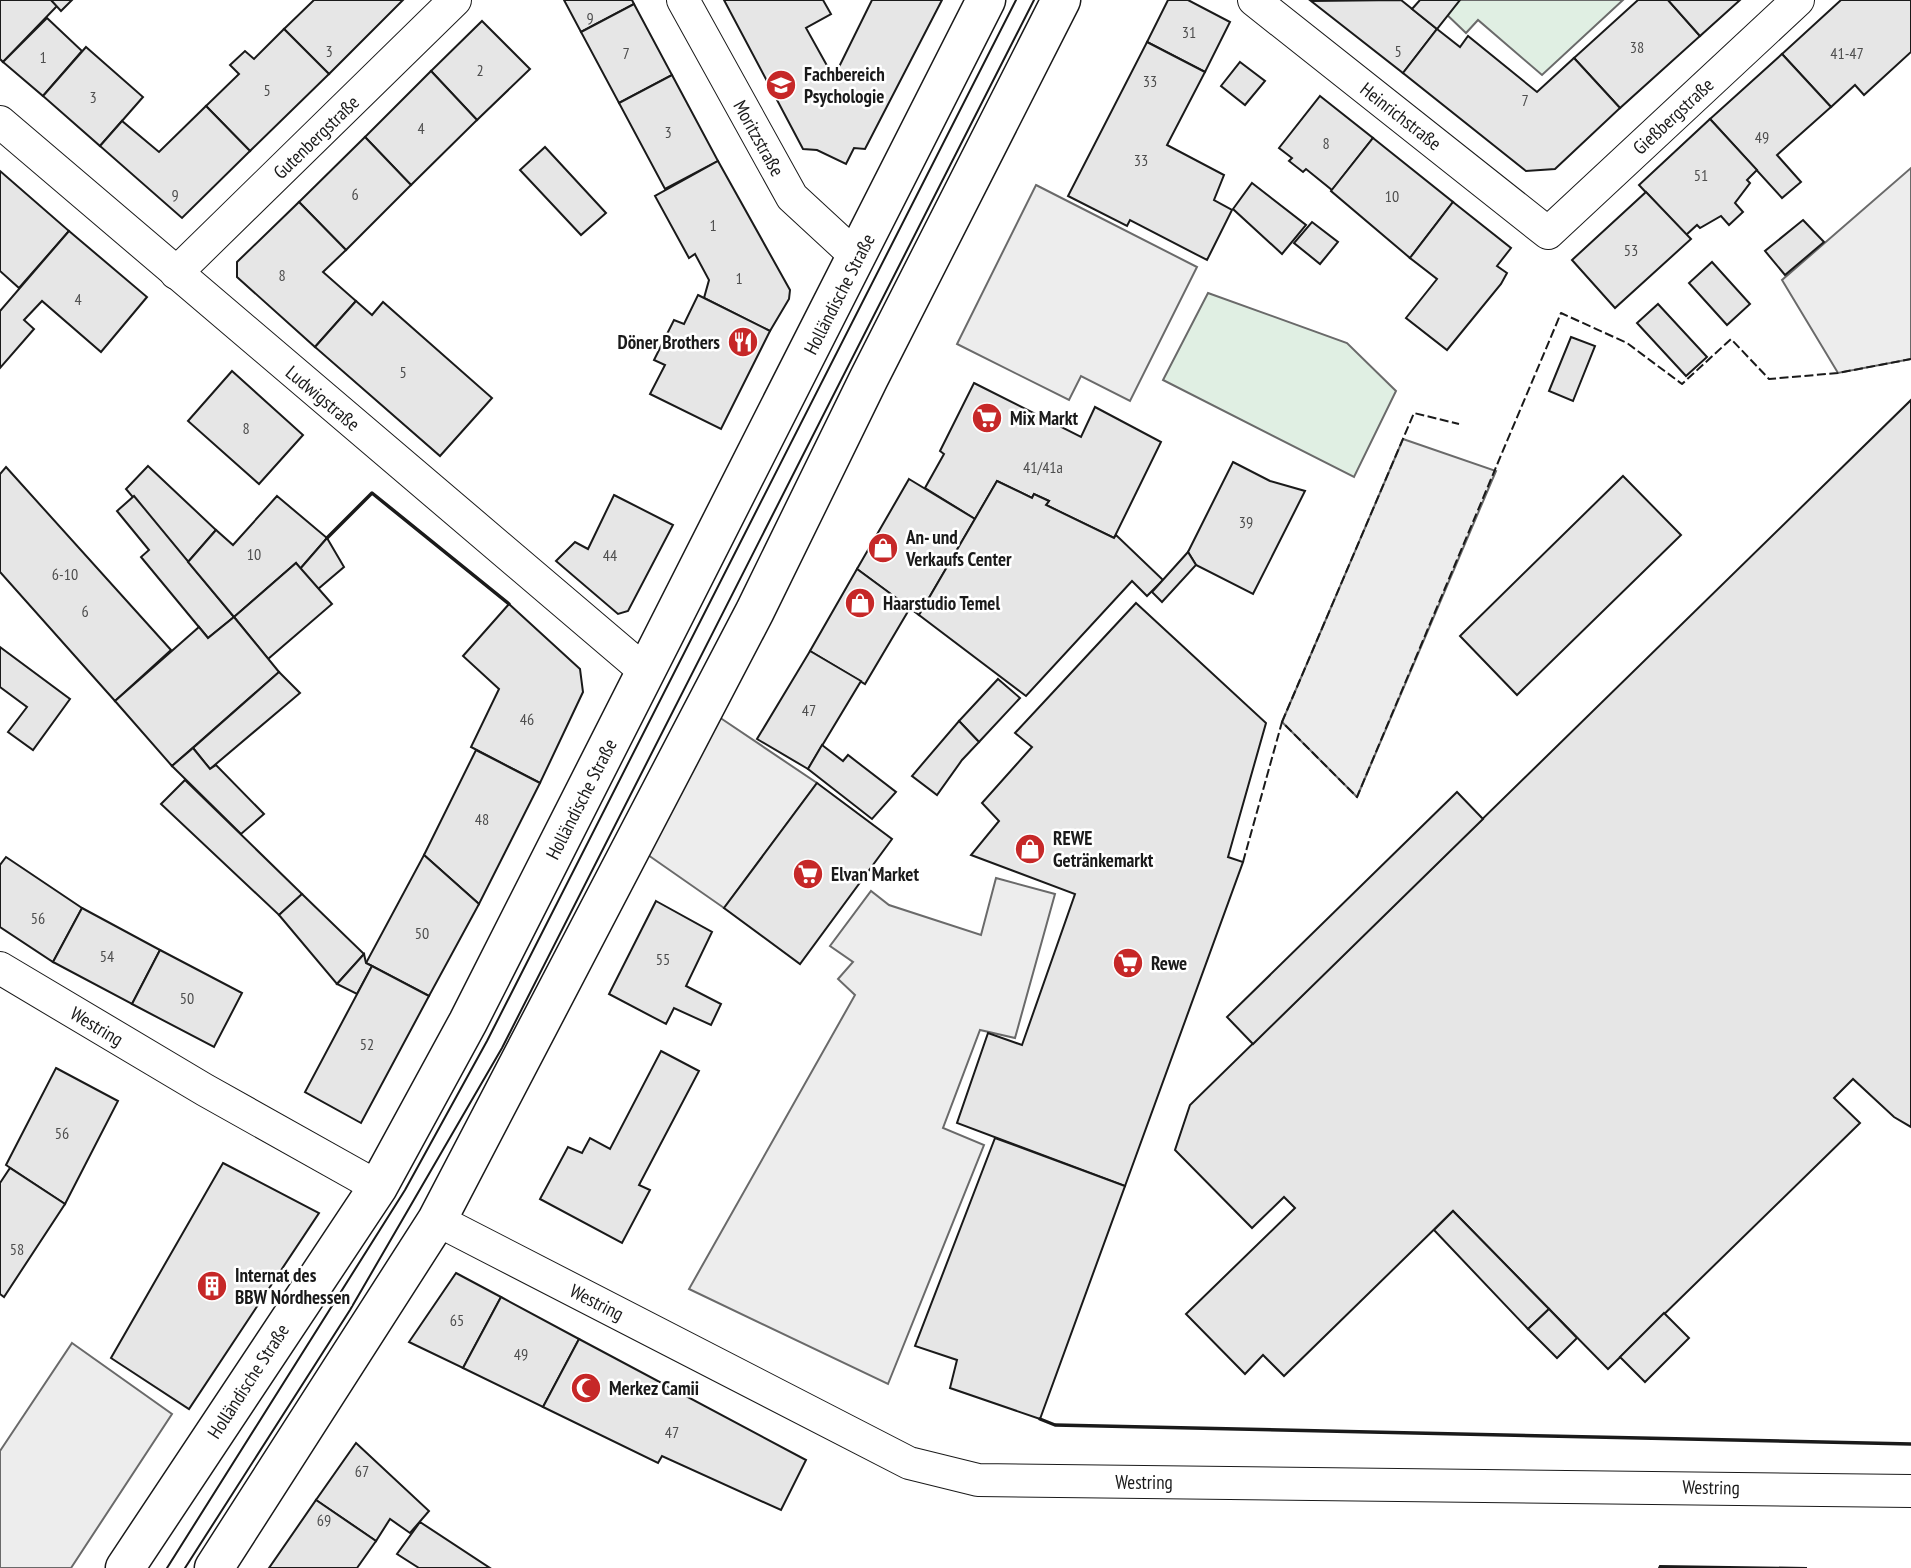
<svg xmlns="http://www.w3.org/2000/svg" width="1911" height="1568" font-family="'PT Sans Narrow',sans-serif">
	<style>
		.green { fill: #e0efe3; stroke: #6a6a6a; stroke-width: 2 }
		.parking { fill: #ededed; stroke: #6a6a6a; stroke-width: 2 }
		.building { fill: #e6e6e6; stroke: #1a1a1a; stroke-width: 2 }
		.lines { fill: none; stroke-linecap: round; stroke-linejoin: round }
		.street-casing { stroke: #1a1a1a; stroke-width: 34 }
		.primary-casing { stroke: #1a1a1a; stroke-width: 41 }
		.street { stroke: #fff; stroke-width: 32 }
		.primary { stroke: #fff; stroke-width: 38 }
		.tram { stroke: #1a1a1a; stroke-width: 2 }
		.fence { stroke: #1a1a1a; stroke-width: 2; stroke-dasharray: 9 3.5; stroke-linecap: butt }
		.wall { stroke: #1a1a1a; stroke-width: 3.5 }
		.labels { text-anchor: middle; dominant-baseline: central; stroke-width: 5; stroke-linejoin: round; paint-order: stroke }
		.number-label { font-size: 16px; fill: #4d4d4d }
		.poi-label { font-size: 19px; font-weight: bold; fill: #1a1a1a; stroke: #fff; text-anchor: start }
		.street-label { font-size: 19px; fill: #1a1a1a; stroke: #fff }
	</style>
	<rect width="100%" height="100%" fill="#fff"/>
	<g class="green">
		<polygon points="1453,0 1623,0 1542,75 1478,20 1466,33 1443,11"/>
		<polygon points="1208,293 1347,343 1396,391 1354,477 1163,380"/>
	</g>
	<g class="parking">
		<polygon points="1911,168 1911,359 1838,373 1782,280"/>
		<polygon points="1036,185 1197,267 1130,401 1081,376 1069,400 957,344"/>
		<polygon points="1403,439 1496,471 1357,797 1282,722"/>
		<polygon points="719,717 817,783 724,908 648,855"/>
		<polygon points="996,878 1055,894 1015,1038 980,1030 943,1128 984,1145 888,1384 689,1289 855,995 838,979 853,962 830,946 871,891 889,905 981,935"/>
		<polygon points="72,1343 172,1414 71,1568 0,1568 0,1451"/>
	</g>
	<g class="building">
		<polygon points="0,0 51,0 57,6 3,62 0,59"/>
		<polygon points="51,0 72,0 61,11"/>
		<polygon points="314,0 403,0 329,74 284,29"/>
		<polygon points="564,0 632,0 634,4 581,32"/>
		<polygon points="724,0 823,0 831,14 806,28 830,71 837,71 872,0 942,0 865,149 854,148 846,164 817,150 803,149"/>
		<polygon points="1168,0 1188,0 1230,22 1205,72 1147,42"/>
		<polygon points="1401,0 1437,29 1403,73 1311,1"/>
		<polygon points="1420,0 1460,0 1437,29 1412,9"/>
		<polygon points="1638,0 1668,0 1700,36 1620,108 1574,58"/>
		<polygon points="1668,0 1740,0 1700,36"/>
		<polygon points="1841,0 1911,0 1911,52 1864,95 1855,85 1831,107 1782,54"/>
		<polygon points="634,4 672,75 619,103 581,32"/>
		<polygon points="47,18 82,51 43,96 3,62"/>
		<polygon points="482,21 530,69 477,120 431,71"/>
		<polygon points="284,29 329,74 250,151 206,106 239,74 230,65 245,51 254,59"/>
		<polygon points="1437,29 1460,47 1468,36 1537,92 1574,58 1620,108 1555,169 1526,171 1403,73"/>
		<polygon points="1147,42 1205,72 1167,145 1224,175 1214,200 1232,210 1207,260 1130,220 1127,226 1068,196"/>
		<polygon points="86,47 143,97 100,146 43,96"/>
		<polygon points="1782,54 1831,107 1777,155 1801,182 1782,198 1710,119"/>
		<polygon points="1240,62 1265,81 1245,105 1221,86"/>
		<polygon points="431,71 477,120 411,185 365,137"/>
		<polygon points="672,75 718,161 665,189 619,103"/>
		<polygon points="1320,96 1373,138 1332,190 1306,169 1303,172 1289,161 1292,158 1279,148"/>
		<polygon points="206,106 250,151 182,218 100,146 122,121 159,152"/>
		<polygon points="1710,119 1757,170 1747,180 1750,183 1735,203 1743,212 1729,225 1721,216 1700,228 1697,225 1686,235 1639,185"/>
		<polygon points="365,137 411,185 346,250 299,202"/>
		<polygon points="1373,138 1453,202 1410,258 1331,191"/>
		<polygon points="545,147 606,213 581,235 520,170"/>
		<polygon points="718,161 790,290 789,299 770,331 704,298 709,280 695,254 689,258 655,196"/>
		<polygon points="0,171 69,231 19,288 0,271"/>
		<polygon points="1252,183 1306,225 1282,254 1233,209"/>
		<polygon points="1646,192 1691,239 1615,308 1572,260"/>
		<polygon points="299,202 346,250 323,272 356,301 315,347 237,277 237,262"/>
		<polygon points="1453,202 1511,248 1497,266 1507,273 1501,284 1447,350 1406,318 1437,279 1410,258"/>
		<polygon points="1803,220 1824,242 1785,275 1765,251"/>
		<polygon points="1312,222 1338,242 1320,264 1294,243"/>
		<polygon points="69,231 147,297 101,352 42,301 24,320 34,329 0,368 0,311"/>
		<polygon points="1712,262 1750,304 1727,325 1689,283"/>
		<polygon points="698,295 770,331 721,429 650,394 665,365 654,360 674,320 684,324"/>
		<polygon points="356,301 372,315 383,302 492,398 440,456 315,347"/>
		<polygon points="1658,304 1707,357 1686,376 1637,323"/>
		<polygon points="1571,337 1595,346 1573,401 1549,391"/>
		<polygon points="232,371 303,435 259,484 188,421"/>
		<polygon points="974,383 1081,437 1095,407 1161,442 1114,538 1046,505 1049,501 1034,494 1032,498 997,481 975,519 925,488 944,454 940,451"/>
		<polygon points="1911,400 1911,1127 1894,1117 1853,1079 1834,1098 1860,1123 1608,1369 1453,1211 1284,1376 1263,1355 1245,1374 1186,1314 1295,1208 1284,1197 1252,1228 1175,1150 1190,1105"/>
		<polygon points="1233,462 1270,481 1305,491 1253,594 1196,565 1188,552"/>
		<polygon points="148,466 216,530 188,562 126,489"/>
		<polygon points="6,467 171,650 115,701 0,572 0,474"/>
		<polygon points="1623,476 1681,535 1517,695 1460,636"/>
		<polygon points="909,479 975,519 919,615 857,569"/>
		<polygon points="997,481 1032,498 1034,494 1049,501 1046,505 1114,538 1116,535 1163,580 1147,596 1132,581 1026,696 919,615"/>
		<polygon points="614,495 673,525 628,611 618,614 556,561 575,542 588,549"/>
		<polygon points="134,496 234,617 208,638 141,557 149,550 117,511"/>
		<polygon points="277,496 327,538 300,569 296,563 234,617 188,562 216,530 233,545"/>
		<polygon points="327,538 344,567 318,589 300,569"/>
		<polygon points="1188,552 1196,565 1162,602 1152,592"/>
		<polygon points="296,563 332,604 268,659 234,617"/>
		<polygon points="857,569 910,608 865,684 810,651"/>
		<polygon points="1136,603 1266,723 1228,857 1243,862 1125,1186 957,1123 988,1033 1022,1045 1075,894 971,855 999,821 982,803 1032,747 1015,733"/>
		<polygon points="509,604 580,669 583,692 540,783 471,747 499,689 463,656"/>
		<polygon points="234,617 279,672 172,766 115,701 199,627 208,638"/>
		<polygon points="0,647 70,699 33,750 8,732 27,707 0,687"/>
		<polygon points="810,651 861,681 808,769 757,739"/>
		<polygon points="279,672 300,693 210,769 193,748"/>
		<polygon points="998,679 1020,698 979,742 959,721"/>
		<polygon points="959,721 979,742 962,760 937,795 912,776"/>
		<polygon points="822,745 843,761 848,755 896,792 872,819 808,769"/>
		<polygon points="193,748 210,769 216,765 264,814 241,834 172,766"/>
		<polygon points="476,750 540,783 479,904 424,855"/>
		<polygon points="185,780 302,894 279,915 161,804"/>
		<polygon points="817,783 892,839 800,964 724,908"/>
		<polygon points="1457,792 1483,819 1253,1044 1227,1017"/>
		<polygon points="424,855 479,904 429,996 366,963"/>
		<polygon points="6,857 82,908 53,962 0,927 0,865"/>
		<polygon points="302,894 364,954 337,984 279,915"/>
		<polygon points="656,901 712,932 686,986 721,1004 711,1025 674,1008 666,1024 609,994"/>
		<polygon points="82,908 160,950 132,1004 53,962"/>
		<polygon points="160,950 242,993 214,1047 132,1004"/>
		<polygon points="364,954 366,963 372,966 357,994 337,984"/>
		<polygon points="372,966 429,996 361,1123 305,1092"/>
		<polygon points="661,1051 699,1071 639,1185 650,1190 622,1243 540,1199 568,1147 582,1153 590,1138 610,1149"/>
		<polygon points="56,1068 118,1101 65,1204 6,1165"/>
		<polygon points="995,1138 1125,1186 1040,1419 950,1388 957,1360 915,1346"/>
		<polygon points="223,1163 319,1213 189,1409 111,1358"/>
		<polygon points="10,1168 65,1204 4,1297 0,1294 0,1183"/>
		<polygon points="1453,1211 1549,1309 1528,1329 1434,1230"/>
		<polygon points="456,1273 501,1297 463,1368 409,1342"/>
		<polygon points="501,1297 579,1339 543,1407 463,1368"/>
		<polygon points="1549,1309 1577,1338 1557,1358 1528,1329"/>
		<polygon points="1664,1313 1689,1338 1645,1382 1620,1357"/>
		<polygon points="579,1339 806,1460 781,1510 662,1456 658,1463 543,1407"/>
		<polygon points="356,1443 429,1511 410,1533 390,1519 376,1541 316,1500"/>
		<polygon points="316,1500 376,1541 357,1568 269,1568"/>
		<polygon points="420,1522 490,1568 419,1568 397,1554"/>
		<polygon points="1660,1566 1807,1568 1659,1568"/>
	</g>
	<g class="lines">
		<g class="street-casing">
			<g id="street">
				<polyline points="683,0 792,197 858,258"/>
				<polyline points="1254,0 1548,233 1798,0"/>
				<polyline points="0,122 646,672"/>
				<polyline points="176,273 455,0"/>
				<polyline points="0,968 205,1090 378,1187"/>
				<polyline points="437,1220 909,1463 978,1480 1911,1491"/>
			</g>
		</g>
		<g class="primary-casing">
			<g id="primary">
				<polyline points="125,1568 378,1187 468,1022 986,0"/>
				<polyline points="214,1568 437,1220 755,611 869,378 1061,0"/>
			</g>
		</g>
		<use href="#street" class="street"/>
		<use href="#primary" class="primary"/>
		<g class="tram">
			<polyline points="167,1568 405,1190 487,1041 1016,0"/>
			<polyline points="185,1568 350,1310 502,1048 1034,0"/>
		</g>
		<g class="fence">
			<polyline points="1282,722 1414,413 1459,424"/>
			<polyline points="1243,862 1282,722 1357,797 1561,313 1627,343 1682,384 1731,339 1769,379 1838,373 1911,359"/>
		</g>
		<g class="wall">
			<polyline points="327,538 372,493 509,604"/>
			<polyline points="1040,1419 1055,1425 1911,1444"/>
		</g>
	</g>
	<defs>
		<g id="university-disc" transform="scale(1.575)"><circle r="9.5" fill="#c62828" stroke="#fff"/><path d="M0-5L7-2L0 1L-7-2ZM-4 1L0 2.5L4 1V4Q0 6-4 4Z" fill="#fff"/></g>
		<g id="restaurant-disc" transform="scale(1.575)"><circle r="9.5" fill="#c62828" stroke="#fff"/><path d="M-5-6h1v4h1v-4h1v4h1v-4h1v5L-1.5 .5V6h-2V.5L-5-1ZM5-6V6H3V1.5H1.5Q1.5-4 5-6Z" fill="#fff"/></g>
		<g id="supermarket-disc" transform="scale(1.575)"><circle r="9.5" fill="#c62828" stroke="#fff"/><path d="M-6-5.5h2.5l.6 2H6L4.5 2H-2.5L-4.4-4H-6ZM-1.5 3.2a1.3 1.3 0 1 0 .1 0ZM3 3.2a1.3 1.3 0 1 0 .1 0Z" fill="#fff"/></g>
		<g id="shop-disc" transform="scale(1.575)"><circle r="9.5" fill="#c62828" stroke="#fff"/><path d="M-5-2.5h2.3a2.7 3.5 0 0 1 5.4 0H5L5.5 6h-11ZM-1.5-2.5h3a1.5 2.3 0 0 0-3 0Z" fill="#fff"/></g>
		<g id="building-disc" transform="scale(1.575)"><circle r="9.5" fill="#c62828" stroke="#fff"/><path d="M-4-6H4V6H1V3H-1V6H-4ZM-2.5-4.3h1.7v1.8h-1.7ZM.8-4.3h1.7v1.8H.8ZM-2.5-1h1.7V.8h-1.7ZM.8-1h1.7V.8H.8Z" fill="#fff"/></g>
		<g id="mosque-disc" transform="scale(1.575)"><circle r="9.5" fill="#c62828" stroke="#fff"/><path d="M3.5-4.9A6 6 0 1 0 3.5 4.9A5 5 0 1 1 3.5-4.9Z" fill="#fff"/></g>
	</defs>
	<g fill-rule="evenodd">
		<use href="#university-disc" x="781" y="85"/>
		<use href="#restaurant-disc" x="743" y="342"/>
		<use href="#supermarket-disc" x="987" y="418"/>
		<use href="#shop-disc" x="883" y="548"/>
		<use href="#shop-disc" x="860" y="603"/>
		<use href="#shop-disc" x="1030" y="849"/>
		<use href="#supermarket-disc" x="808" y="874"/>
		<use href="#supermarket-disc" x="1128" y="963"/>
		<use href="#building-disc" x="212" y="1286"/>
		<use href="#mosque-disc" x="586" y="1388"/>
	</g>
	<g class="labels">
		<g class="number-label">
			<text x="590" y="18">9</text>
			<text x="1189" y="32">31</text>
			<text x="1637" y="47">38</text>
			<text x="329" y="51">3</text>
			<text x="1398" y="51">5</text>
			<text x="626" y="53">7</text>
			<text x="1847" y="53">41-47</text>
			<text x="43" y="57">1</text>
			<text x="480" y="70">2</text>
			<text x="1150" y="81">33</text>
			<text x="267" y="90">5</text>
			<text x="93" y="97">3</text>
			<text x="1525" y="100">7</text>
			<text x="421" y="128">4</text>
			<text x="668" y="132">3</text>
			<text x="1762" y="137">49</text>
			<text x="1326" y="143">8</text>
			<text x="1141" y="160">33</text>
			<text x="1701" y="175">51</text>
			<text x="355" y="194">6</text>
			<text x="175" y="195">9</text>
			<text x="1392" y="196">10</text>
			<text x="713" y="225">1</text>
			<text x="1631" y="250">53</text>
			<text x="282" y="275">8</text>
			<text x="739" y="278">1</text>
			<text x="78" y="299">4</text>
			<text x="403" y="372">5</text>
			<text x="246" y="428">8</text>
			<text x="1043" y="467">41/41a</text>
			<text x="1246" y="522">39</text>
			<text x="254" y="554">10</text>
			<text x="610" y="555">44</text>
			<text x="65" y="574">6-10</text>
			<text x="85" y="611">6</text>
			<text x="809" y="710">47</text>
			<text x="527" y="719">46</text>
			<text x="482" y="819">48</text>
			<text x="38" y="918">56</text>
			<text x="422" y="933">50</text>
			<text x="107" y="956">54</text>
			<text x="663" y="959">55</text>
			<text x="187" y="998">50</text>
			<text x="367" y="1044">52</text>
			<text x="62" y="1133">56</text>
			<text x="17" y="1249">58</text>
			<text x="457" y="1320">65</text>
			<text x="521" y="1354">49</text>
			<text x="672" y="1432">47</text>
			<text x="362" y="1471">67</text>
			<text x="324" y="1520">69</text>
		</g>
		<g class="poi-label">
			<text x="804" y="74">Fachbereich<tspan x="804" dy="22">Psychologie</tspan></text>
			<text x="720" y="342" text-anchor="end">Döner Brothers</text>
			<text x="1010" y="418">Mix Markt</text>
			<text x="906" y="537">An- und<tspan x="906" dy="22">Verkaufs Center</tspan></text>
			<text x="883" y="603">Haarstudio Temel</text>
			<text x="1053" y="838">REWE<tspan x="1053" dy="22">Getränkemarkt</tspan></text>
			<text x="831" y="874">Elvan Market</text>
			<text x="1151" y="963">Rewe</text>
			<text x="235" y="1275">Internat des<tspan x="235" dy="22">BBW Nordhessen</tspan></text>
			<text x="609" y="1388">Merkez Camii</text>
		</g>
		<g class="street-label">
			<text transform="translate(1401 116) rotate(38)">Heinrichstraße</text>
			<text transform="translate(1673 116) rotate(-43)">Gießbergstraße</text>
			<text transform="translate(316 137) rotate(-44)">Gutenbergstraße</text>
			<text transform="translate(759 138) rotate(61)">Moritzstraße</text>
			<text transform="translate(839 294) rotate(-63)">Holländische Straße</text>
			<text transform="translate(323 398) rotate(40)">Ludwigstraße</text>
			<text transform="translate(581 799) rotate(-63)">Holländische Straße</text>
			<text transform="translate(97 1026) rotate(31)">Westring</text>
			<text transform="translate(597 1302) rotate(27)">Westring</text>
			<text transform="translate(248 1381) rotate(-57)">Holländische Straße</text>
			<text x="1144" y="1482">Westring</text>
			<text transform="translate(1711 1487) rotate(1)">Westring</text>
		</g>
	</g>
</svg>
